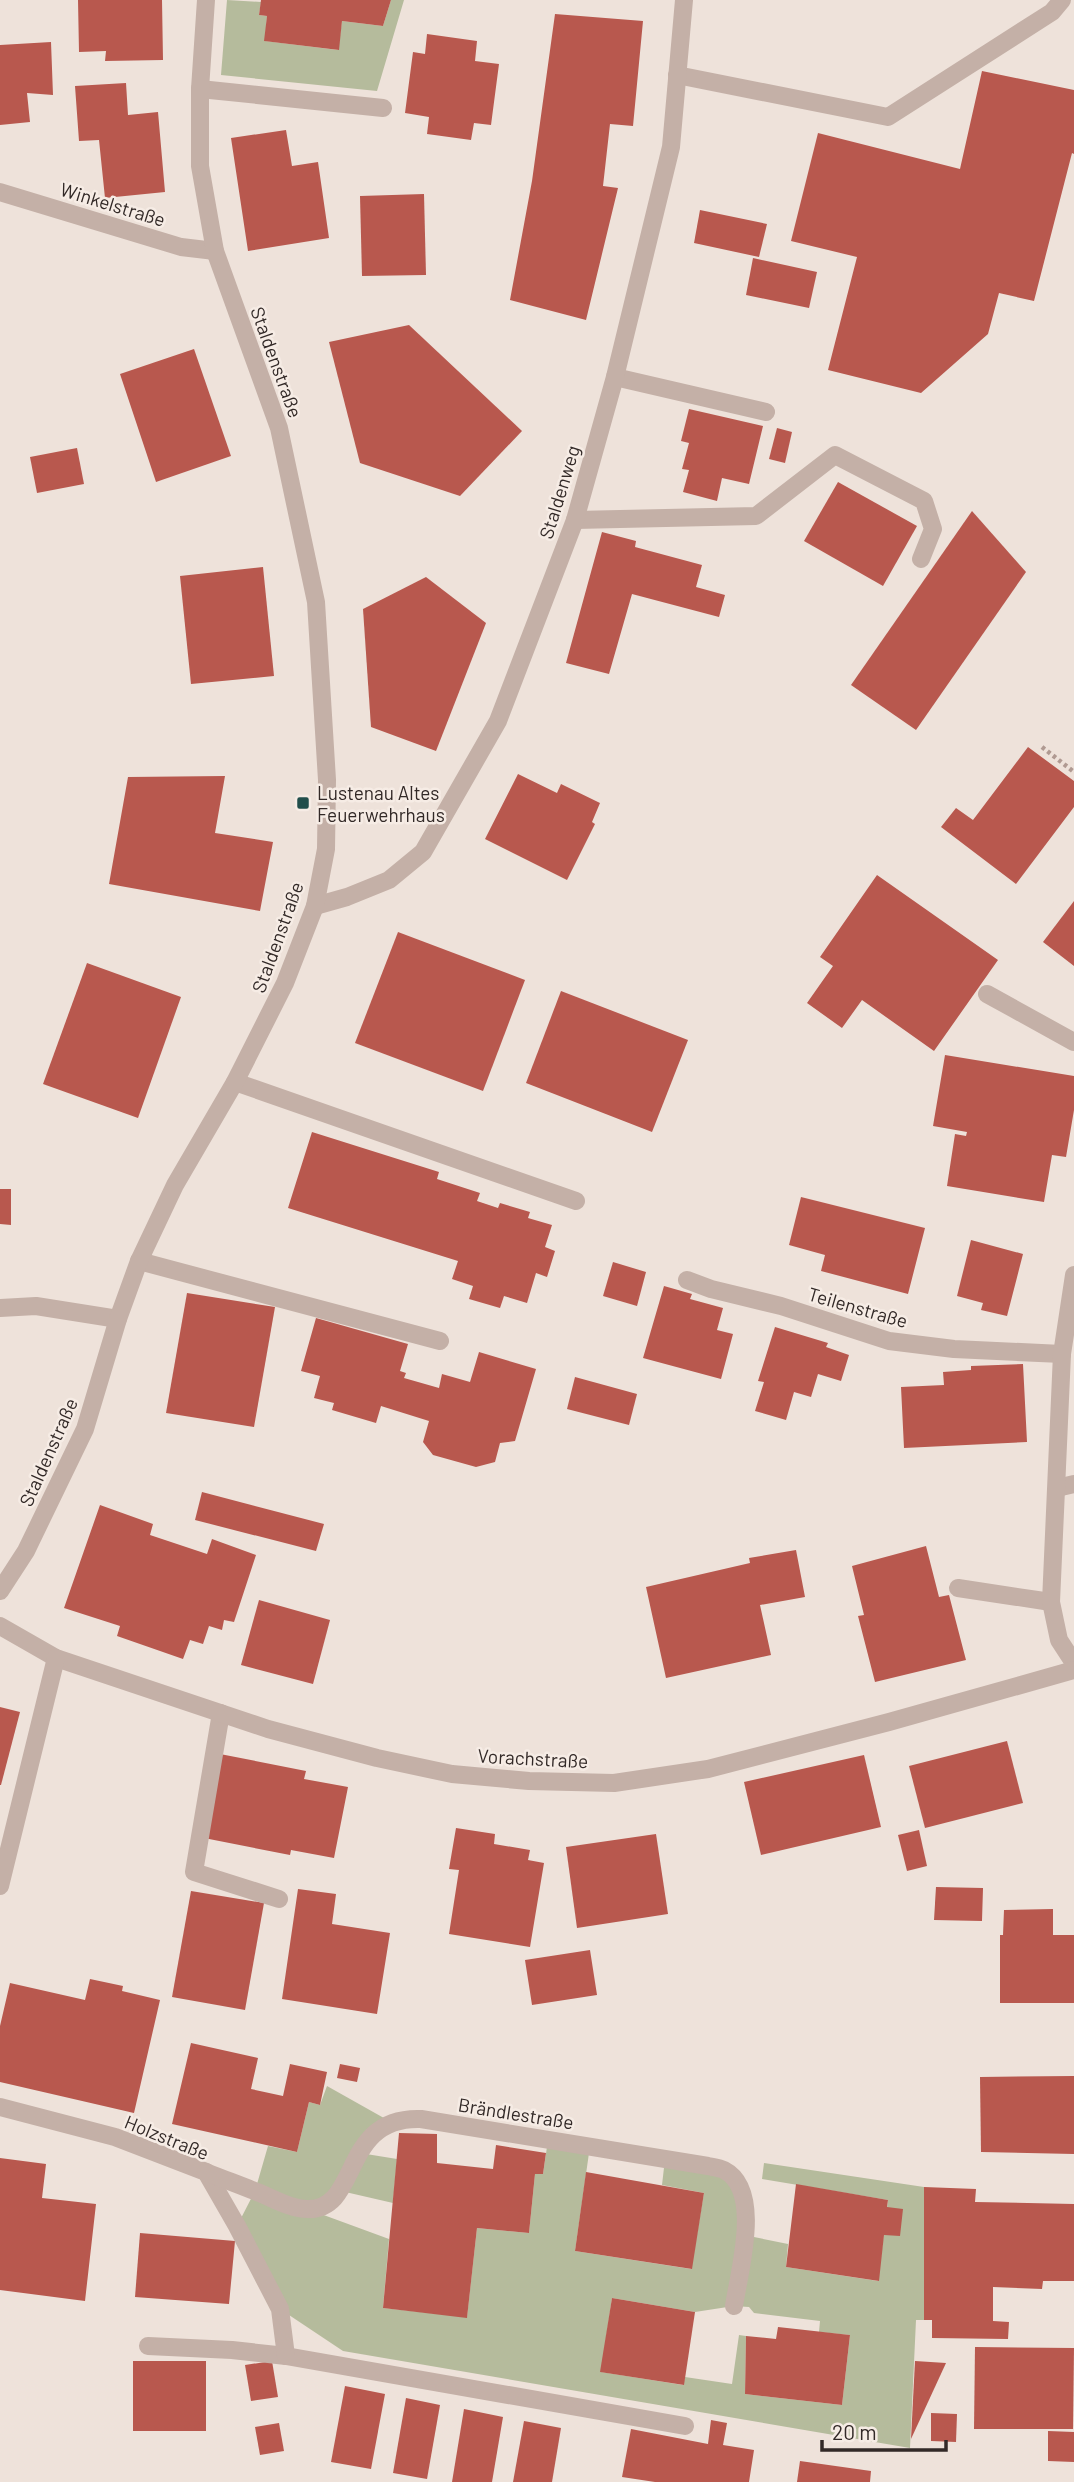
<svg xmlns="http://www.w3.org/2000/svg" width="1074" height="2482" font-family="Barlow,sans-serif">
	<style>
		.green { fill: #b5bb9c; fill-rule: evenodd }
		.building { fill: #b8584e }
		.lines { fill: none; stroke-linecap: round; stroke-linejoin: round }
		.path { stroke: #b09a92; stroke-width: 4.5; stroke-dasharray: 3.5 3.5; stroke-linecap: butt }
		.lane { stroke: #c4b0a7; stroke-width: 18 }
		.street { stroke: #c4b0a7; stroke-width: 18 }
		.poi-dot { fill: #214e4b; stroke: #f6ece5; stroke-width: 2.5 }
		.labels { text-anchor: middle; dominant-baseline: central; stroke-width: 5; stroke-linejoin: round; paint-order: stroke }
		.street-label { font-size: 19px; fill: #322927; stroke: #f6ece5 }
		.poi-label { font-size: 19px; fill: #322927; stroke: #f6ece5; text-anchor: start }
	</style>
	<rect width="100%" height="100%" fill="#eee2da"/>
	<g class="green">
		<polygon points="227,0 261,2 259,15 267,16 265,41 338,50 342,21 383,26 391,0 404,0 377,91 221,75"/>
		<path d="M 327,2086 L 391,2122 L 360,2153 L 397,2159 L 393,2203 L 341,2191 L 310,2210 L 389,2239 L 383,2308 L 467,2317 L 477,2228 L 529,2233 L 535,2174 L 543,2174 L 548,2140 L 590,2146 L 575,2251 L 691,2269 L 704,2193 L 662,2185 L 665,2159 L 736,2181 L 744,2235 L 788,2244 L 786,2267 L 878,2281 L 888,2200 L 762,2179 L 764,2163 L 924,2187 L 924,2320 L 916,2320 L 910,2448 L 343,2351 L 280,2309 L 237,2226 L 255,2191 L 268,2146 L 297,2152 L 309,2102 L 320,2105 ZM 612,2298 L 695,2312 L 734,2306 L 749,2307 L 754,2313 L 820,2321 L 819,2332 L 850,2335 L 842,2405 L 745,2394 L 746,2336 L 739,2335 L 732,2384 L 685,2377 L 683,2385 L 601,2372 Z"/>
	</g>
	<g class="building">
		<polygon points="78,0 162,0 163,60 105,61 106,51 79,52"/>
		<polygon points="261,0 391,0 383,26 342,21 339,50 264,41 267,16 259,15"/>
		<polygon points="555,14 643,21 633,126 610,124 603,186 618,188 586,320 510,300 532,181"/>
		<polygon points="427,34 477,41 475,61 499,64 491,125 474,123 471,140 427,134 429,117 405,113 413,52 425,54"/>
		<polygon points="51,42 53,95 27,93 30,122 0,125 0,45"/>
		<polygon points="982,71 1074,90 1074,154 1072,153 1034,301 999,293 988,334 921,393 828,370 857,257 791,241 818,133 960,169"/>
		<polygon points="126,83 128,115 158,112 165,192 105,198 99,140 79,141 75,86"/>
		<polygon points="286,130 292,166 318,162 329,238 248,251 231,138"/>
		<polygon points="424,194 426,275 362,276 360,196"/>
		<polygon points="700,210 767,224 759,257 694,243"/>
		<polygon points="753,258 817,272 809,308 746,295"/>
		<polygon points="409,325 522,431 460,496 360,463 329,342"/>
		<polygon points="194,349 231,456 156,482 120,374"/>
		<polygon points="689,409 763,426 749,484 722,478 717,501 683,492 689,470 682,469 689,443 681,441"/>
		<polygon points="777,428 792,432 785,463 769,459"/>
		<polygon points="77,448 84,484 37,493 30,457"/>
		<polygon points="838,482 917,526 883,586 804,541"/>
		<polygon points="972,511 1026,572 916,730 851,685"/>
		<polygon points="602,532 636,541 635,547 702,565 696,587 725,595 719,617 632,594 609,674 566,663"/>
		<polygon points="263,567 274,676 191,684 180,576"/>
		<polygon points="426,577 486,623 436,751 371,727 363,609"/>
		<polygon points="1028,747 1074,781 1074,807 1016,884 941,827 956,808 973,820"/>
		<polygon points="518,774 557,793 561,784 600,803 592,822 595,824 567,880 485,839"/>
		<polygon points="225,776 215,833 273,842 260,911 109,884 128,777"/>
		<polygon points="877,875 998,960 934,1051 862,1000 842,1028 807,1003 833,966 820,957"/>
		<polygon points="1074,901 1074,966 1043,942"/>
		<polygon points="398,932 525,980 483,1091 355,1043"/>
		<polygon points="87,963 181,997 138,1118 43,1084"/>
		<polygon points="561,991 688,1040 652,1132 526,1083"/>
		<polygon points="945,1055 1074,1076 1074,1110 1066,1157 1052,1155 1044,1202 947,1186 955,1134 966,1136 967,1132 933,1126"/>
		<polygon points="312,1132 439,1172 437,1179 480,1193 477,1201 498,1208 500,1203 530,1212 528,1218 552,1225 545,1247 555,1251 547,1277 536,1273 527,1303 504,1296 500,1308 469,1299 473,1286 452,1279 458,1261 288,1208"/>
		<polygon points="0,1189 11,1189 11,1225 0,1224"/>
		<polygon points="801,1197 925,1228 908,1294 821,1271 825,1255 789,1245"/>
		<polygon points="971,1240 1023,1254 1007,1316 981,1310 983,1303 957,1296"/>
		<polygon points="613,1262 646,1272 637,1306 603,1296"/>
		<polygon points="664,1286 692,1294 690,1299 723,1308 717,1330 733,1334 721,1379 643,1358"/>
		<polygon points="187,1293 275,1307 254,1427 166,1413"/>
		<polygon points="316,1318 408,1344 400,1371 406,1373 404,1378 439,1388 442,1374 470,1382 479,1352 536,1369 515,1441 500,1443 495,1462 476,1467 433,1455 423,1442 429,1421 381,1406 376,1423 332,1410 334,1403 314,1398 320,1376 301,1371"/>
		<polygon points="775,1327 828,1343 826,1347 849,1355 841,1381 818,1374 811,1397 794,1392 786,1420 755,1411 764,1382 758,1381"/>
		<polygon points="1023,1364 1027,1442 904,1448 901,1387 944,1385 943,1372 971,1370 971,1366"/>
		<polygon points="575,1377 637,1394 629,1425 567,1409"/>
		<polygon points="202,1492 324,1524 316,1551 195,1520"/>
		<polygon points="100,1505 153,1524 150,1535 207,1554 212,1539 256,1555 234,1622 224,1620 222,1630 209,1626 203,1644 190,1640 183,1659 117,1636 120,1626 64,1608"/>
		<polygon points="926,1546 939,1597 949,1595 966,1660 875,1682 858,1616 864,1615 852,1566"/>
		<polygon points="796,1550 805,1597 760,1605 771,1655 666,1678 646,1587 750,1563 749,1558"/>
		<polygon points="259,1600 330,1620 313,1684 241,1665"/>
		<polygon points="0,1707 20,1712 1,1785 0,1785"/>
		<polygon points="1007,1741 1023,1803 925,1828 909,1766"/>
		<polygon points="220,1754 306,1771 304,1779 348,1787 334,1858 291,1850 290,1855 204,1838"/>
		<polygon points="864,1755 881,1827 761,1855 744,1782"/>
		<polygon points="456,1828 495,1834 494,1844 530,1850 528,1860 544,1863 530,1947 449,1934 459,1870 449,1869"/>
		<polygon points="919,1830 927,1866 907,1871 898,1835"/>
		<polygon points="656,1834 668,1914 577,1928 566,1847"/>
		<polygon points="936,1887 983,1888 982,1921 934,1920"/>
		<polygon points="298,1889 336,1894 332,1924 390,1933 377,2014 282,1999"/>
		<polygon points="191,1891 264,1903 245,2010 172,1997"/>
		<polygon points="1053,1909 1053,1935 1074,1935 1074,2003 1000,2003 1000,1935 1003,1935 1004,1910"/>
		<polygon points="590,1950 597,1995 532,2005 525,1960"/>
		<polygon points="90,1979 123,1986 122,1991 160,2000 134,2113 0,2082 0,2026 10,1983 85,2000"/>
		<polygon points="191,2043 258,2058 251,2089 283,2096 290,2064 327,2072 320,2105 309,2102 297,2152 172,2124"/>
		<polygon points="340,2064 360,2068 357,2082 337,2078"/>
		<polygon points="1074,2076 1074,2154 981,2152 980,2077"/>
		<polygon points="399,2133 437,2134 437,2163 493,2169 496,2145 546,2153 543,2174 535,2174 529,2233 477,2228 467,2318 383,2308"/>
		<polygon points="0,2158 46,2164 42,2198 96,2204 85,2301 0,2290"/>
		<polygon points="586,2172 704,2193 692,2269 575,2251"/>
		<polygon points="796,2184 888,2200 887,2207 903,2209 900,2236 884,2235 879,2281 786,2267"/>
		<polygon points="924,2187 976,2189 975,2202 1074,2204 1074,2281 1043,2281 1042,2289 993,2287 993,2321 1009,2322 1008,2339 932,2338 932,2320 924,2320"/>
		<polygon points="140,2233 235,2241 229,2304 135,2297"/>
		<polygon points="612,2298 695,2312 684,2385 600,2372"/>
		<polygon points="778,2327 850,2335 842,2405 745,2394 746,2336 776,2339"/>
		<polygon points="975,2347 1074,2348 1073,2429 974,2429"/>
		<rect x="133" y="2361" width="73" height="70"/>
		<polygon points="272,2361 278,2397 251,2401 245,2365"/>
		<polygon points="915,2361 946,2363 911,2439"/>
		<polygon points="345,2386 385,2394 371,2469 331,2462"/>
		<polygon points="406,2398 440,2405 427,2479 393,2473"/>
		<polygon points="464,2409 503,2417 492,2482 452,2482"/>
		<polygon points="931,2413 957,2414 956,2442 931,2441"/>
		<polygon points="711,2420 727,2423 723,2445 754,2450 749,2482 655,2482 622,2477 631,2429 708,2444"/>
		<polygon points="524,2421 561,2428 552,2482 513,2482"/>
		<polygon points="279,2423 284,2451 260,2455 255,2427"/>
		<polygon points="1048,2431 1074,2432 1074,2462 1048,2461"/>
		<polygon points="800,2461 871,2471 870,2482 797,2482"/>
	</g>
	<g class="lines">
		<polyline class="path" points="1042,747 1074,772"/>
		<g class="lane">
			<polyline points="677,75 888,117 1052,12 1062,0"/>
			<polyline points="200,89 383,108"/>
			<polyline points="615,377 766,412"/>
			<polyline points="575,520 756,516 835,455 924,501 933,529 921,559"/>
			<polyline points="987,994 1074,1042"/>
			<polyline points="235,1082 576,1201"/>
			<polyline points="139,1261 440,1341"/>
			<polyline points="687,1280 711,1289 781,1306 889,1341 954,1349 1062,1354"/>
			<polyline points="1057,1488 1074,1484"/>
			<polyline points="958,1588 1051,1602"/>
			<polyline points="221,1713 194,1872 279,1899"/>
			<polyline points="148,2346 232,2350 286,2356 685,2426"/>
		</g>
		<g class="street">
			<polyline points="0,192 181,247 215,251"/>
			<polyline points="315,906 347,897 389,880 423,852 498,721 575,520 615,377 671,147 684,0"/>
			<polyline points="1074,1275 1062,1354 1051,1602 1059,1640 1074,1663"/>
			<polyline points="0,1308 36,1306 118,1319"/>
			<polyline points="0,1591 26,1551 85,1429 118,1319 139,1261 175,1185 235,1082 285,983 315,906 326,849 327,780 316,602 279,428 215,251 200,166 200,89 206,0"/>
			<polyline points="0,1626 56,1658 268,1729 377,1758 452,1774 529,1781 614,1783 708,1769 889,1722 1074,1670"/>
			<polyline points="0,1886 56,1658"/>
			<polyline points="0,2107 115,2137 206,2172 237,2226 280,2309 286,2356"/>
			<path d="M 206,2172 C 223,2179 240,2185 257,2192 C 273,2198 290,2209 308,2209 C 361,2210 340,2116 421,2119 L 708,2166 C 713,2167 720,2168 724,2170 C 763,2190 739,2272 734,2306"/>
		</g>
	</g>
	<rect class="poi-dot" x="296" y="796" width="14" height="14" rx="3.5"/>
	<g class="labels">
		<g class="street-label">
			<text transform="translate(113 204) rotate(17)">Winkelstraße</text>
			<text transform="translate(277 362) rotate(70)">Staldenstraße</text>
			<text transform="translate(559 492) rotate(-73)">Staldenweg</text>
			<text transform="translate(277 937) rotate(-70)">Staldenstraße</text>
			<text transform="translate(858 1307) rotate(16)">Teilenstraße</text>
			<text transform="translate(48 1452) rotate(-66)">Staldenstraße</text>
			<text transform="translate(533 1758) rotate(3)">Vorachstraße</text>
			<text transform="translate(516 2113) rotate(9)">Brändlestraße</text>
			<text transform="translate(167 2137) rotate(22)">Holzstraße</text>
		</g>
		<g class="poi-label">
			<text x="317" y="792">Lustenau Altes<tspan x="317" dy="22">Feuerwehrhaus</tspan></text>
		</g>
	</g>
	<path d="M822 2440v10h124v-10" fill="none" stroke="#322927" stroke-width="3.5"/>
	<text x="832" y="2440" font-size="21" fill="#322927" stroke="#f6ece5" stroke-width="5" paint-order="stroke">20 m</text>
</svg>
